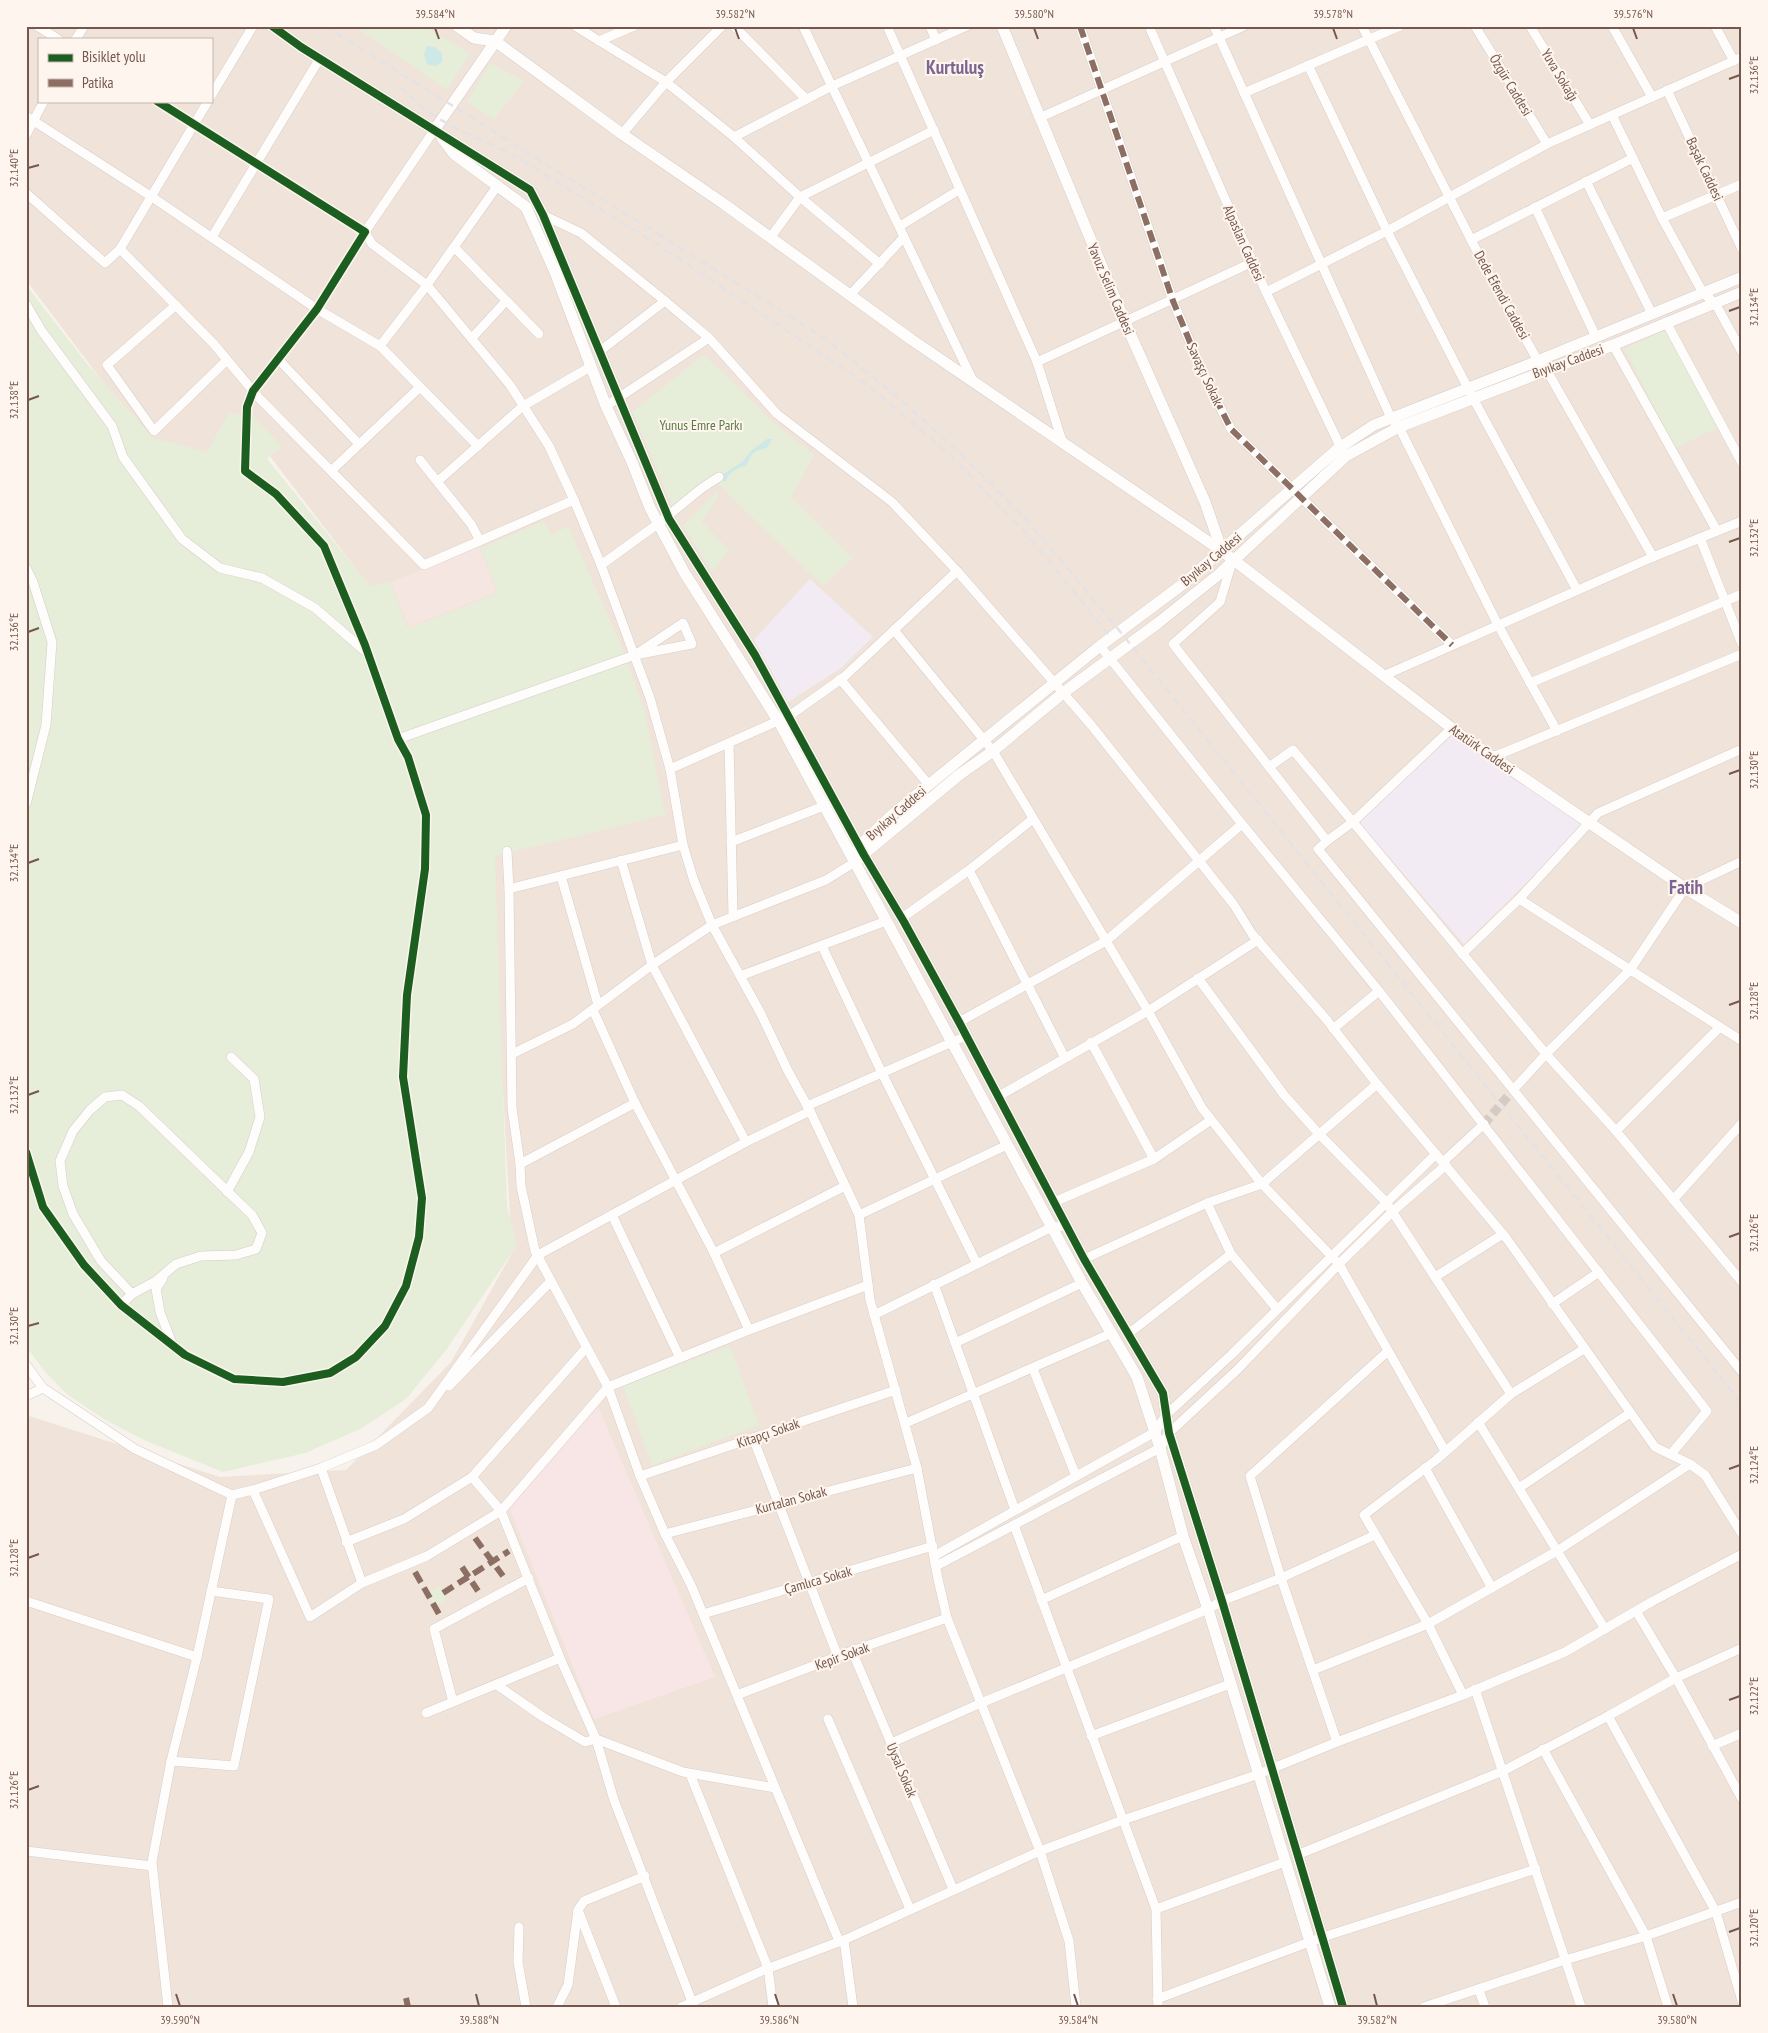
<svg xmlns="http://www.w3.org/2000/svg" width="1768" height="2033" font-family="'PT Sans Narrow',sans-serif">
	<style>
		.residential { fill: #f0e4da; fill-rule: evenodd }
		.commercial { fill: #f6e6e1 }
		.education { fill: #f3ebf3 }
		.medical { fill: #f8e6e7 }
		.green { fill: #e6edd8 }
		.water { fill: #cee8e7 }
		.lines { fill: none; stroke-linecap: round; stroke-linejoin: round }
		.minor-tunnel { stroke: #d6cbc4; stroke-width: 9; stroke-dasharray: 9 4.5; stroke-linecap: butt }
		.minor-casing { stroke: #d6cdc9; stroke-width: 10 }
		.tertiary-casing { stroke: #d6cdc9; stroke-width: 12 }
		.minor { stroke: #fefdfc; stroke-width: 9 }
		.tertiary { stroke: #fefdfc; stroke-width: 11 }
		.rail { stroke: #e4e2e5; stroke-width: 2.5; stroke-dasharray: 8 5; stroke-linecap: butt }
		.quiet { stroke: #8d6e63; stroke-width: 6; stroke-dasharray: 12 6; stroke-linecap: butt }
		.cycleway-casing { stroke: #fef6ee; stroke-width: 11 }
		.cycleway { stroke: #1b5e20; stroke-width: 8 }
		.ticks { fill: none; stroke: #75574d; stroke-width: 2 }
		.labels { text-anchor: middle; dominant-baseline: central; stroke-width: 4; stroke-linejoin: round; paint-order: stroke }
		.street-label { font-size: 14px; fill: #75574d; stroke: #fef6ee }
		.park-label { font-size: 14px; fill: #5b7a45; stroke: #fef6ee }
		.district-label { font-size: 19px; font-weight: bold; fill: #7d6591; stroke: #fef6ee }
		.neatline { fill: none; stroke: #75574d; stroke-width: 2 }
		.ticks-label { font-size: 12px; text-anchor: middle; fill: #75574d }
	</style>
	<rect width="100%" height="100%" fill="#f7f2ec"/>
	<path class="residential" d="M 26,26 L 1742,26 L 1742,2007 L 26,2007 L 26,1415 L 220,1477 L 346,1470 L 451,1362 L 512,1253 L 490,857 L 500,593 L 408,629 L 370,587 L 256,438 L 170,471 L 26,280 ZM 39,39 L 211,39 L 211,101 L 39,101 Z"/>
	<polygon class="commercial" points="479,547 497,592 409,627 391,582"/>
	<g class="education">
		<polygon points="810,579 873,637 841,668 788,702 754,640"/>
		<polygon points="1452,735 1585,826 1464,944 1359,822"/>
	</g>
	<polygon class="medical" points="598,1407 715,1677 594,1719 509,1507"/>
	<g class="green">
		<polygon points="354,26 425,26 470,54 447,90"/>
		<polygon points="490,63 524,81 494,119 467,102"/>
		<polygon points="26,285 88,365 153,438 207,452 229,413 253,416 282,447 267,459 370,586 390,582 408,629 498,593 481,548 544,521 551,535 568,526 620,643 645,712 665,815 495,856 507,1206 517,1245 446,1350 406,1399 362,1428 305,1453 223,1472 144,1440 104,1419 68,1395 46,1373 26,1346"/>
		<polygon points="1662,331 1669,334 1717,428 1675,448 1625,349"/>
		<polygon points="703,355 731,380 771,421 814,455 791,497 853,558 823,586 715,481 709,478 673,508 633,412"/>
		<polygon points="717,492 719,496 702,522 729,550 712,572 683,526"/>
		<polygon points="730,1346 759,1425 652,1465 623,1386"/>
		<polygon points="439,1586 447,1599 435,1607 426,1593"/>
	</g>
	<g class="water">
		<polygon points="427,46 434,47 442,53 442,62 435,66 427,64 424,55"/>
		<path d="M 767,439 L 772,439 L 767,448 C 752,451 752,453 746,466 C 735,467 730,473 725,482 L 719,477 L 742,462 L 751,451 Z"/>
	</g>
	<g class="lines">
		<polyline class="minor-tunnel" points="1484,1124 1514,1089"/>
		<g class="minor-casing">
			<g id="minor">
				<polyline points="37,26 58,39"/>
				<polyline points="575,26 666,82 734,137 800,197 880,264"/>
				<polyline points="734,26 806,99"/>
				<polyline points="803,26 973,381"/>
				<polyline points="887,26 1037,362 1062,441"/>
				<polyline points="930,26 936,40"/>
				<polyline points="1080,26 1173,301 1201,369 1231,429 1452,645"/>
				<polyline points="1149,26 1266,292 1343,452"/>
				<polyline points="1214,26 1391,418 1399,427 1498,625 1557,731"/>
				<polyline points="1362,26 1485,267 1538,361 1546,369 1653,557"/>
				<polyline points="1475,26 1547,144"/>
				<polyline points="1530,26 1590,125"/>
				<polyline points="1612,26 1652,97"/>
				<polyline points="1715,26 1734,61"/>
				<polyline points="76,39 84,26"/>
				<polyline points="599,41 634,26"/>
				<polyline points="1308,65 1387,231 1473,398 1577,590"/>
				<polyline points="1667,90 1742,249"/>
				<polyline points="1244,93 1400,26"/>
				<polyline points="211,96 253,26"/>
				<polyline points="1612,115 1662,218 1703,293 1715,303 1742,352"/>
				<polyline points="26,116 152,197 317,309 380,346 478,446"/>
				<polyline points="1039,118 1244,26"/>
				<polyline points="435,129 365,232 372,244 427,285 510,385 549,446 574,500 601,565 650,698 670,769 683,845 694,881 712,925 761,1014 788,1071 810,1111 859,1215 870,1300 917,1468 938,1579 947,1618 1040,1851 1069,1941 1076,2007"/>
				<polyline points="622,134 666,82 722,26"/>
				<polyline points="26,135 44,101"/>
				<polyline points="734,137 832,86 967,26"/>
				<polyline points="1586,181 1652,314"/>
				<polyline points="26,193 105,263 120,249 213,343 259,398 424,565 574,500"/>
				<polyline points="1535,207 1596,337"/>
				<polyline points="543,215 581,233 665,301 709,338 777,414 892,502 957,571 1092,726 1234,905 1252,934 1326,1019 1377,1084 1507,1239 1655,1447 1690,1464 1705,1475 1742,1534"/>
				<polyline points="1662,218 1742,184"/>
				<polyline points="900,226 959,190"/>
				<polyline points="212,237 320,58"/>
				<polyline points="770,238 800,197 934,130"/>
				<polyline points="1471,240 1633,158"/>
				<polyline points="454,247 539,334"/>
				<polyline points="120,249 208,101"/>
				<polyline points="1266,292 1387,231 1547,144 1742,57"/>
				<polyline points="850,295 904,237"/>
				<polyline points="26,304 41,330 112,426 123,457 182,539 220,568 262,578 315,608 366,652"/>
				<polyline points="176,305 107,365 154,431 227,360"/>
				<polyline points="1666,322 1742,463"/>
				<polyline points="472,338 506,301"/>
				<polyline points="1613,345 1717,531"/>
				<polyline points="380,346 427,285 498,185"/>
				<polyline points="600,351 665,301"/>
				<polyline points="278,359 359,444"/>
				<polyline points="1037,362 1253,262"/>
				<polyline points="606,406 709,338"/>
				<polyline points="420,460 471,524 480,541"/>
				<polyline points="331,471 420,387"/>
				<polyline points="438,481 523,406 590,367"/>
				<polyline points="1700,538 1742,644"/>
				<polyline points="1232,562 1220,602 1173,644 1327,841 1354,821 1452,728"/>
				<polyline points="601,565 659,523 702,488 719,477"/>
				<polyline points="26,568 33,582 52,642 46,725 26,804"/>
				<polyline points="894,630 993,751 1148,1011 1202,1108 1262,1184 1339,1264 1445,1451"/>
				<polyline points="1100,646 1238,819 1379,991 1707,1411 1671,1454"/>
				<polyline points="1383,676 1653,557 1742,521"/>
				<polyline points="840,679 929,785"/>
				<polyline points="1530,683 1742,594"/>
				<polyline points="398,739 635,655 692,644 683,623 635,655"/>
				<polyline points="729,743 733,915"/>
				<polyline points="1493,757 1742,654"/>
				<polyline points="1269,767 1293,750 1546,1054 1616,1131 1742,1282"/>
				<polyline points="670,769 789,716 844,677 957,571"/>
				<polyline points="1327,841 1318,849 1742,1372"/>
				<polyline points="731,842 824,806"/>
				<polyline points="507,851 509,889 512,1108 520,1164 521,1186 535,1251 608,1387 640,1476 665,1534 691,1585 839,1941"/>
				<polyline points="621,860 652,965 746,1142"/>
				<polyline points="969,870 1065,1058"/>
				<polyline points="561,876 598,1005"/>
				<polyline points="509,889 683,845"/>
				<polyline points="1519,899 1742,1041"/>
				<polyline points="902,918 969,870 1033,819"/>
				<polyline points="822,946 882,1073 977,1264"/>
				<polyline points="1462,954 1519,899 1598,813 1742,749"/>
				<polyline points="740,976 886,921"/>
				<polyline points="1198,978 1284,1095 1319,1134 1386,1202 1511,1394"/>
				<polyline points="593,1010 635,1103 714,1253 749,1330"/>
				<polyline points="959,1022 1106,941 1242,824"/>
				<polyline points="1333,1029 1379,991"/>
				<polyline points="1091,1042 1154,1159"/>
				<polyline points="512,1054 573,1024 652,965 712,925 826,880 855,862"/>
				<polyline points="1514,1089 1546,1054 1630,970 1685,888 1742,861"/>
				<polyline points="999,1096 1148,1011 1258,940"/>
				<polyline points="807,1106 966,1036"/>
				<polyline points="1616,1131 1720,1027"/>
				<polyline points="26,1152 43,1207 84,1265 121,1305 185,1355 234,1379 283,1382 330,1373 356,1357 385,1326 406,1286 419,1237 422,1198 403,1077 407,995 425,869 426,815 408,757 398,739 365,645 324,546 276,494 245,471 247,407 253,391 317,309 365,232 157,101"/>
				<polyline points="1443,1162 1484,1124"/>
				<polyline points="520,1164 635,1103"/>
				<polyline points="227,1192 249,1152 260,1117 254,1079 231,1057"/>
				<polyline points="1673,1200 1742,1123"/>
				<polyline points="1054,1202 1154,1159 1211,1120"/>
				<polyline points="1207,1203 1231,1254 1277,1309"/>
				<polyline points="612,1215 680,1358"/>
				<polyline points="859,1215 1007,1145"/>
				<polyline points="714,1253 845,1186"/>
				<polyline points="1084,1259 1207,1203 1262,1184 1377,1084"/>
				<polyline points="1435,1277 1503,1234"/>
				<polyline points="163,1278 156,1289 160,1312 173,1346"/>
				<polyline points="934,1284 1015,1510"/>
				<polyline points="1552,1304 1599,1272"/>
				<polyline points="121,1305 132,1294 101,1261 73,1214 63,1186 60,1161 73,1131 90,1110 105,1097 122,1095 139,1106 252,1215 262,1233 256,1249 236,1255 201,1256 176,1264 156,1281 132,1294"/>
				<polyline points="874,1315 1052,1227 1066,1226"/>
				<polyline points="1128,1334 1231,1254"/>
				<polyline points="955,1343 1082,1283"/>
				<polyline points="26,1365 43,1388 135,1449 232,1495 253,1490 321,1468 376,1445 428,1408 538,1255 746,1142 810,1111"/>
				<polyline points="1033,1369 1076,1476"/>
				<polyline points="449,1386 551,1281"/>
				<polyline points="26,1396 43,1388"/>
				<polyline points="1478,1422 1605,1629"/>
				<polyline points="906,1423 1112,1333"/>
				<polyline points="753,1438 838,1657"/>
				<polyline points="321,1468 362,1583"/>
				<polyline points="1425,1468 1492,1588"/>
				<polyline points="640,1476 896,1390"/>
				<polyline points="472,1477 501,1511 560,1658 596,1739 614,1800 694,2007"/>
				<polyline points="1519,1488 1630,1413"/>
				<polyline points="253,1490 310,1617 362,1583 427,1556 501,1511 608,1387 749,1330 868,1285"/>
				<polyline points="1014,1525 1156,1909 1158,2007"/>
				<polyline points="665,1534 917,1468"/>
				<polyline points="346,1542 404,1519 472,1477 586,1348"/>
				<polyline points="934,1556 1155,1432 1166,1415 1232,1354 1436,1154"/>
				<polyline points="936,1566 1160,1448 1169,1433 1237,1370 1339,1264 1392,1212 1446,1165"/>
				<polyline points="1041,1600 1183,1536"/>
				<polyline points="26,1601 197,1657"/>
				<polyline points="1636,1611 1676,1678 1742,1799"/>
				<polyline points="703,1614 933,1546"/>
				<polyline points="852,1651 953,1889"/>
				<polyline points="1313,1670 1428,1624 1557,1551 1690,1464"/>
				<polyline points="497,1685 543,1717 585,1742 596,1739 683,1772 775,1788"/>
				<polyline points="1475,1689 1581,2007"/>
				<polyline points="737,1695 852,1651 947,1618"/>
				<polyline points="1463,1695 1428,1624 1364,1515 1436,1460 1511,1394 1584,1349"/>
				<polyline points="453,1702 434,1629 529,1578"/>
				<polyline points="426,1713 560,1658"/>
				<polyline points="1608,1716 1716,1912 1742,2001"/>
				<polyline points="828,1719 910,1909"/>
				<polyline points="1091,1736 1230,1684"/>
				<polyline points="1337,1742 1281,1578 1250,1476 1387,1352"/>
				<polyline points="891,1743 981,1703 1208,1609 1222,1601 1281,1578 1375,1535"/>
				<polyline points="1712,1746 1742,1733"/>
				<polyline points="1543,1749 1646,1936 1668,2007"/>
				<polyline points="171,1761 234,1766 269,1599 211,1591"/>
				<polyline points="690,1774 768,1968 773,2007"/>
				<polyline points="26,1851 152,1866"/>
				<polyline points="1297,1855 1503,1771 1608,1716 1676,1678 1742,1648"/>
				<polyline points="1156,1909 1285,1862"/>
				<polyline points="519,1927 518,1962 526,2007"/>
				<polyline points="844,1940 853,2007"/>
				<polyline points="1479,1990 1485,2007"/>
				<polyline points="1157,1999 1323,1937 1536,1869"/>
				<polyline points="168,2007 152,1862 171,1761 197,1657 232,1495"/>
				<polyline points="557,2007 568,1985 578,1910"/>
				<polyline points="616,2007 578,1910 584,1901 645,1876"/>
				<polyline points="681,2007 764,1970 844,1940 1040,1851 1123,1820 1259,1774 1337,1742 1463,1695 1565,1652 1653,1601 1742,1554"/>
				<polyline points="1424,2007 1565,1960 1646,1936 1742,1902"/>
			</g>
		</g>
		<g class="tertiary-casing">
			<g id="tertiary">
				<polyline points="272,26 301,47 530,190 543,215 669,519 755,655 864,855 904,922 959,1022 1084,1259 1163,1393 1169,1433 1222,1601 1343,2007"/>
				<polyline points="457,26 474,38 495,41 622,134 724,204 912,340 1222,551 1462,736 1685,888 1742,923"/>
				<polyline points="1002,26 1125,322 1205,502 1222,551"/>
				<polyline points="435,129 506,26"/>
				<polyline points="442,138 454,154 526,207 555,272 606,406 632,462 650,508 684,572 779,722 1082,1283 1137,1377 1160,1448 1183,1536 1208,1609 1330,2007"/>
				<polyline points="857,853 859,846 893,814 984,740 1100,646 1183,584 1339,448 1374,425 1530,364 1742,277"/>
				<polyline points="858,859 959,775 993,751 1063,693 1158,623 1218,575 1346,456 1399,427 1613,345 1742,292"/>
			</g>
		</g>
		<use href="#minor" class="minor"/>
		<use href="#tertiary" class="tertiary"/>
		<g class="rail">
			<path d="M 325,26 L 823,337 C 897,395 969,457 1032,527 C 1062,560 1089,595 1118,629 L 1742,1404"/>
			<polyline points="400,87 426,111 455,128 514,155 660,246 868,385 949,454 1026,533 1108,634"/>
		</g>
		<g class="quiet">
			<polyline points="1080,26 1173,301 1201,369 1231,429 1452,645"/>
			<polyline points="475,1538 503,1576"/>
			<polyline points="462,1567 478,1591"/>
			<polyline points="415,1572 439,1614"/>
			<polyline points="443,1593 509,1551"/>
			<polyline points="406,1998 408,2007"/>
		</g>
		<g class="cycleway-casing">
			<g id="cycleway">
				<polyline points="272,26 301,47 530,190 543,215 669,519 755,655 864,855 904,922 959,1022 1084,1259 1163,1393 1169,1433 1222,1601 1343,2007"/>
				<polyline points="26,1152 43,1207 84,1265 121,1305 185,1355 234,1379 283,1382 330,1373 356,1357 385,1326 406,1286 419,1237 422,1198 403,1077 407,995 425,869 426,815 408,757 398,739 365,645 324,546 276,494 245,471 247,407 253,391 317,309 365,232 157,101"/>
			</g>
		</g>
		<use href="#cycleway" class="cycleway"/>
	</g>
	<path class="ticks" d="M 435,28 L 439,39M 735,28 L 739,39M 1034,28 L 1038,39M 1333,28 L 1337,39M 1633,28 L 1637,39M 1729,79 L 1740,75M 28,168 L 39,165M 1729,311 L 1740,307M 28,400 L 39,396M 1729,542 L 1740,538M 28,632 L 39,628M 1729,774 L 1740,770M 28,863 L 39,859M 1729,1005 L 1740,1001M 28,1095 L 39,1091M 1729,1237 L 1740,1233M 28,1326 L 39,1323M 1729,1469 L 1740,1465M 28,1558 L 39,1554M 1729,1700 L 1740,1696M 28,1790 L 39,1786M 1729,1932 L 1740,1928M 176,1994 L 180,2006M 476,1994 L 479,2006M 775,1994 L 779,2006M 1074,1994 L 1078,2006M 1374,1994 L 1377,2006M 1673,1994 L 1677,2006"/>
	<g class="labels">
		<g class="street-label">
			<text transform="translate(1560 75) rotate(59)">Yuva Sokağı</text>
			<text transform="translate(1511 85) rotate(59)">Özgür Caddesi</text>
			<text transform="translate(1705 169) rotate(65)">Başak Caddesi</text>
			<text transform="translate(1244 243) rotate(66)">Alpaslan Caddesi</text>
			<text transform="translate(1111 289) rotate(67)">Yavuz Selim Caddesi</text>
			<text transform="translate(1502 295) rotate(61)">Dede Efendi Caddesi</text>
			<text transform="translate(1568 361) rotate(-20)">Bıyıkay Caddesi</text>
			<text transform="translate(1205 374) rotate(65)">Savaşçı Sokak</text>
			<text transform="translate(1211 559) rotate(-40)">Bıyıkay Caddesi</text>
			<text transform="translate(1482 749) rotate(35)">Atatürk Caddesi</text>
			<text transform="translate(896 813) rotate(-41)">Bıyıkay Caddesi</text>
			<text transform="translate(768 1433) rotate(-19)">Kitapçı Sokak</text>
			<text transform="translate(791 1500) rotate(-15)">Kurtalan Sokak</text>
			<text transform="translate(818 1580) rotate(-16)">Çamlıca Sokak</text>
			<text transform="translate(842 1656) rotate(-20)">Kepir Sokak</text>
			<text transform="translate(902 1770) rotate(67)">Uysal Sokak</text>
		</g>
		<g class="park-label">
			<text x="701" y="425">Yunus Emre Parkı</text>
		</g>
		<g class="district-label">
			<text x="955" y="67">Kurtuluş</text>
			<text x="1686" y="887">Fatih</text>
		</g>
	</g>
	<rect width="1768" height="2033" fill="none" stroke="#fef6ee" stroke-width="55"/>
	<rect x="38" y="38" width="175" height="65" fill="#fef6ee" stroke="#c7b6ae"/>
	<rect x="48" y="54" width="25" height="8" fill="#1b5e20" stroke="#c7b6ae"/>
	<text x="82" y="62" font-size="15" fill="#75574d">Bisiklet yolu</text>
	<rect x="48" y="79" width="25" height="8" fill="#8d6e63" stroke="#c7b6ae"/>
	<text x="82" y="88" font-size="15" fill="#75574d">Patika</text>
	<rect x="28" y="28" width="1712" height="1978" class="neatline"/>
	<g class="ticks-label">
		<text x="435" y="18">39.584°N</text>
		<text x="735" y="18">39.582°N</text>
		<text x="1034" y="18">39.580°N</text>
		<text x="1333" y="18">39.578°N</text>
		<text x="1633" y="18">39.576°N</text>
		<text transform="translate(1754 75) rotate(-90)" y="4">32.136°E</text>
		<text transform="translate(14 168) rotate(-90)" y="4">32.140°E</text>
		<text transform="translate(1754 307) rotate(-90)" y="4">32.134°E</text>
		<text transform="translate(14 400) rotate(-90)" y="4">32.138°E</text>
		<text transform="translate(1754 538) rotate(-90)" y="4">32.132°E</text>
		<text transform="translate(14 632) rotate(-90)" y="4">32.136°E</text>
		<text transform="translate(1754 770) rotate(-90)" y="4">32.130°E</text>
		<text transform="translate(14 863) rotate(-90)" y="4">32.134°E</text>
		<text transform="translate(1754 1001) rotate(-90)" y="4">32.128°E</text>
		<text transform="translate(14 1095) rotate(-90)" y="4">32.132°E</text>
		<text transform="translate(1754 1233) rotate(-90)" y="4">32.126°E</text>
		<text transform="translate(14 1326) rotate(-90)" y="4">32.130°E</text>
		<text transform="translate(1754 1465) rotate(-90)" y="4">32.124°E</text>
		<text transform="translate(14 1558) rotate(-90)" y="4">32.128°E</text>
		<text transform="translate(1754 1696) rotate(-90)" y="4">32.122°E</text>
		<text transform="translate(14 1790) rotate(-90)" y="4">32.126°E</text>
		<text transform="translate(1754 1928) rotate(-90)" y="4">32.120°E</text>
		<text x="180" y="2024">39.590°N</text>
		<text x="479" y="2024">39.588°N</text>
		<text x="779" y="2024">39.586°N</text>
		<text x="1078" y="2024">39.584°N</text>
		<text x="1377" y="2024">39.582°N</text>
		<text x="1677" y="2024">39.580°N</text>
	</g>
</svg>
